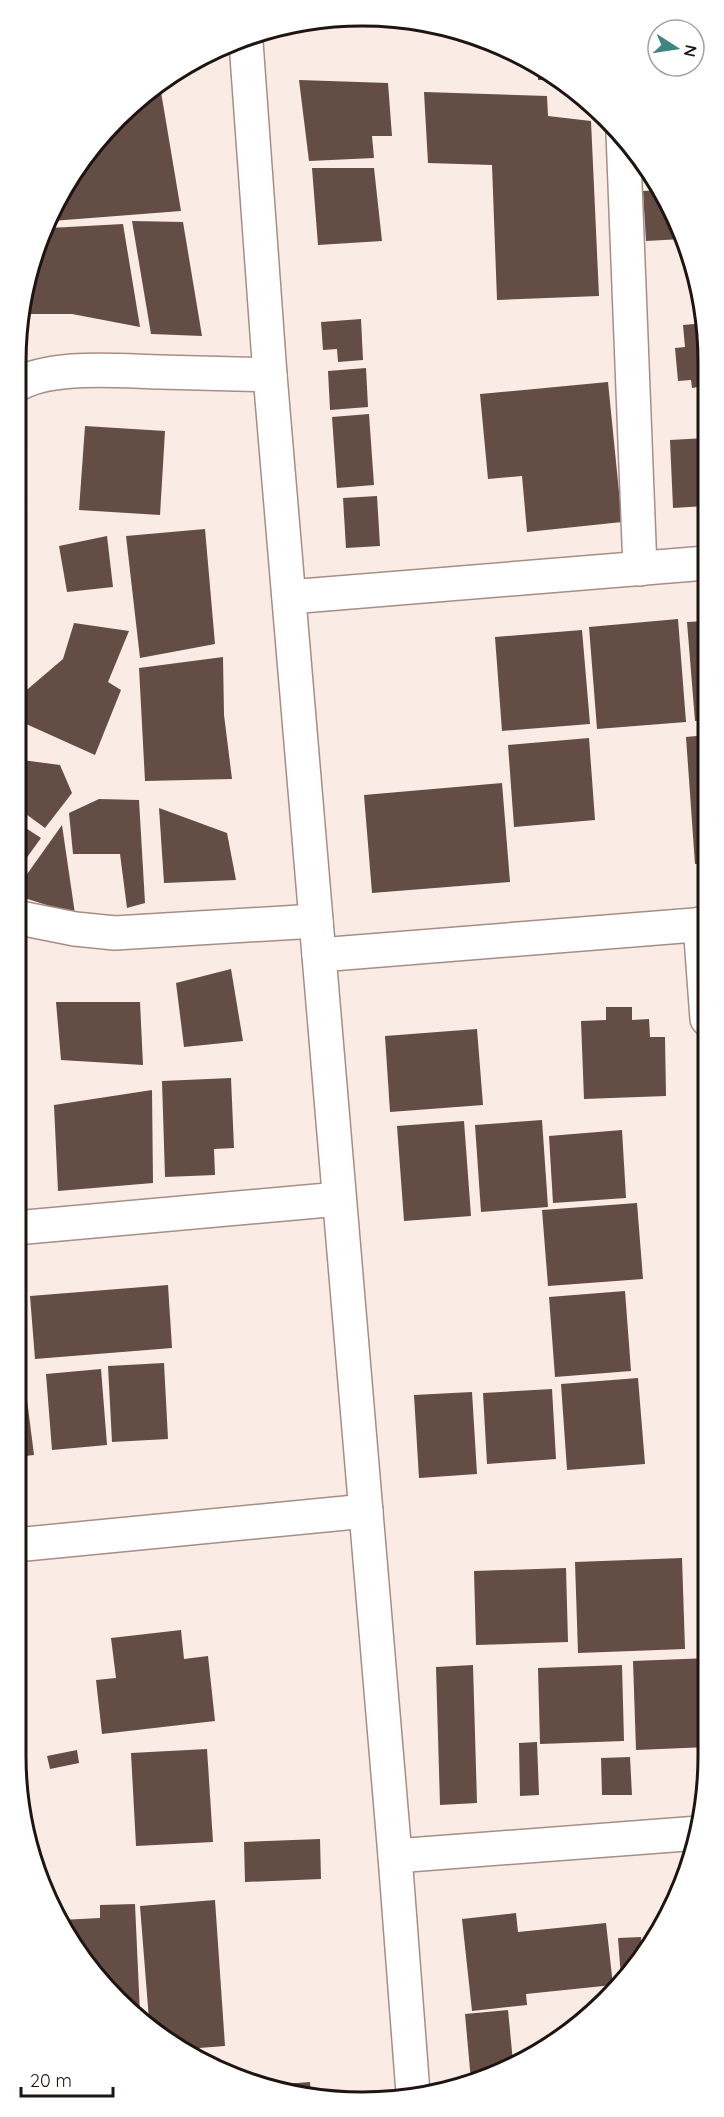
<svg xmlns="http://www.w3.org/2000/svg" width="724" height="2117" font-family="Quicksand,sans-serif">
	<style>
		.building { fill: #634d45 }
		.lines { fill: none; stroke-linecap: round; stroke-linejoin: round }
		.street-casing { stroke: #a68e86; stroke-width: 36 }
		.street { stroke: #fff; stroke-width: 33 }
		.rim { fill: none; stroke: #1e1512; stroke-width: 3 }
	</style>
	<rect width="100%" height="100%" fill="#fbebe5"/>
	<g class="building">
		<polygon points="538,63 558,80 538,80"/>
		<polygon points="299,80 388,83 392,136 372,136 374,158 309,161"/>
		<polygon points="160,86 181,211 52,221 87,151"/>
		<polygon points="424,92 547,96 548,116 591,121 599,296 497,300 492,165 428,163"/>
		<polygon points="628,141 659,188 656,188 626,162"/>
		<polygon points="312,168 374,168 382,241 318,245"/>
		<polygon points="661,190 673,209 682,239 646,241 643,191"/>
		<polygon points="132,221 183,222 202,336 151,334"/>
		<polygon points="123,224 140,327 72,314 25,314 26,325 20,325 27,273 49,228"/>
		<polygon points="361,319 363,360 338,362 337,349 323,350 321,322"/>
		<polygon points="706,323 706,386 692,388 691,380 678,381 675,348 685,347 683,325"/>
		<polygon points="366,368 368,407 330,410 328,371"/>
		<polygon points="608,382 622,522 527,532 522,476 488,479 480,394"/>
		<polygon points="369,414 374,485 337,488 332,417"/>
		<polygon points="85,426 165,431 160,515 79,510"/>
		<polygon points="706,438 706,506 673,508 670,440"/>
		<polygon points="377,496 380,546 346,548 343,498"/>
		<polygon points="205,529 215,644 140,658 126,536"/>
		<polygon points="107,536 113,587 67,592 59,546"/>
		<polygon points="678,619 686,722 597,729 589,627"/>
		<polygon points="707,621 707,720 695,721 687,622"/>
		<polygon points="74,623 129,631 108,682 121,690 95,755 15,719 15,700 63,659"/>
		<polygon points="582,630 590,724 502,731 495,637"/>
		<polygon points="223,657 224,715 232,779 145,781 139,668"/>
		<polygon points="707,735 707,863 695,864 686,737"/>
		<polygon points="589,738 595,820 514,827 508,745"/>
		<polygon points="22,760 60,765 72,793 45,828 15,806 15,772"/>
		<polygon points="502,783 510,882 372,893 364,795"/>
		<polygon points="99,799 139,800 145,903 127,908 120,854 73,854 69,813"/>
		<polygon points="159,808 227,833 236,880 164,883"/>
		<polygon points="15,821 41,838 15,874"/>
		<polygon points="62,825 75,914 15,895 15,891"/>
		<polygon points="231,969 243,1041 184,1047 176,983"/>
		<polygon points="56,1002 140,1002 143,1065 61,1060"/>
		<polygon points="606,1007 632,1007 632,1020 649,1019 650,1037 665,1037 666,1096 584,1099 581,1021 606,1020"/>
		<polygon points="477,1029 483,1105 390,1112 385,1036"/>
		<polygon points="231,1078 234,1148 214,1149 215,1175 165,1177 162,1081"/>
		<polygon points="152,1090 153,1183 58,1191 54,1105"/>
		<polygon points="542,1120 548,1207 481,1212 475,1125"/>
		<polygon points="464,1121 471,1216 404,1221 397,1126"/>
		<polygon points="622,1130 626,1198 553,1203 549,1136"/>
		<polygon points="637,1203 643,1279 548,1286 542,1210"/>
		<polygon points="168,1285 172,1348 35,1359 30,1296"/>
		<polygon points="625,1291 631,1371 555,1377 549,1297"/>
		<polygon points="164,1363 168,1439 112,1442 108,1366"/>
		<polygon points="101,1369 107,1445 52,1450 46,1374"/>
		<polygon points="24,1376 34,1455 15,1457 15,1377"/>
		<polygon points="638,1378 645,1464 567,1470 561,1384"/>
		<polygon points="552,1389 556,1459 487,1464 483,1393"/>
		<polygon points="472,1392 477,1474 419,1478 414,1395"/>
		<polygon points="682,1558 685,1649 578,1653 575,1562"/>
		<polygon points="566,1568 568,1642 476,1645 474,1571"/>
		<polygon points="181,1630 184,1659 208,1656 215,1721 102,1734 96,1680 116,1678 111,1638"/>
		<polygon points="709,1658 709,1747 636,1750 633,1661"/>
		<polygon points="473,1665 477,1803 440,1805 436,1667"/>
		<polygon points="622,1665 624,1741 540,1744 538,1668"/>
		<polygon points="537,1742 539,1795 520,1796 519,1743"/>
		<polygon points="207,1749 213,1842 136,1846 131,1753"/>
		<polygon points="77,1750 79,1763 50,1769 47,1756"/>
		<polygon points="630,1757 632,1795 602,1795 601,1758"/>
		<polygon points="320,1839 321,1879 245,1882 244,1842"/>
		<polygon points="215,1900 225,2046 186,2049 149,2020 140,1906"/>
		<polygon points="135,1904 140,2014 101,1984 61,1920 100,1918 100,1905"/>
		<polygon points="516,1913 518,1932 606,1923 613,1985 526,1994 527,2005 472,2011 462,1919"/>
		<polygon points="641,1937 643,1956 621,1978 618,1938"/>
		<polygon points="508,2010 513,2062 471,2081 465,2014"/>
		<polygon points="310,2082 311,2097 270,2085"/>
	</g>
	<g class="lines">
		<g class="street-casing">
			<g id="street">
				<polyline points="246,42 270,375 395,1856 413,2093"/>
				<polyline points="623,133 640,569"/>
				<path d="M 15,386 C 49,364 119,371 160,372 C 196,373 233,374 270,375"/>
				<polyline points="289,597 706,563"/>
				<polyline points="15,917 75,929 115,933 316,921"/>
				<polyline points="700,924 707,1019"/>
				<polyline points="319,955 707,924"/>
				<polyline points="15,1228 339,1199"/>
				<polyline points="15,1545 366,1511"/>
				<polyline points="395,1856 699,1833"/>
			</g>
		</g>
		<use href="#street" class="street"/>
	</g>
	<path d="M0 0H724V2117H0ZM362 26H362A336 336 0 0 1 698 362V1756A336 336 0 0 1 362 2092H362A336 336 0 0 1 26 1756V362A336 336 0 0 1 362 26Z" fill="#fff" fill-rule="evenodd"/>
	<path class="rim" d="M362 26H362A336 336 0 0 1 698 362V1756A336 336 0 0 1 362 2092H362A336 336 0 0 1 26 1756V362A336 336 0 0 1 362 26Z"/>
	<g transform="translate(676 48) rotate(102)"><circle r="28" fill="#ffffff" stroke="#a5a1a0" stroke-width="1.5"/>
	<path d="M0-4.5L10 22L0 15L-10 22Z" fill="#3e8682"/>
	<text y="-9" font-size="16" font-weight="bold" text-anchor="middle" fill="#1e1512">N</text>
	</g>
	<path d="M21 2087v9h92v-9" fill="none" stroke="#1e1512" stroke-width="3"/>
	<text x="30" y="2087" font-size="18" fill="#1e1512" stroke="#ffffff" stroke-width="4.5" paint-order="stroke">20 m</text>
</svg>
